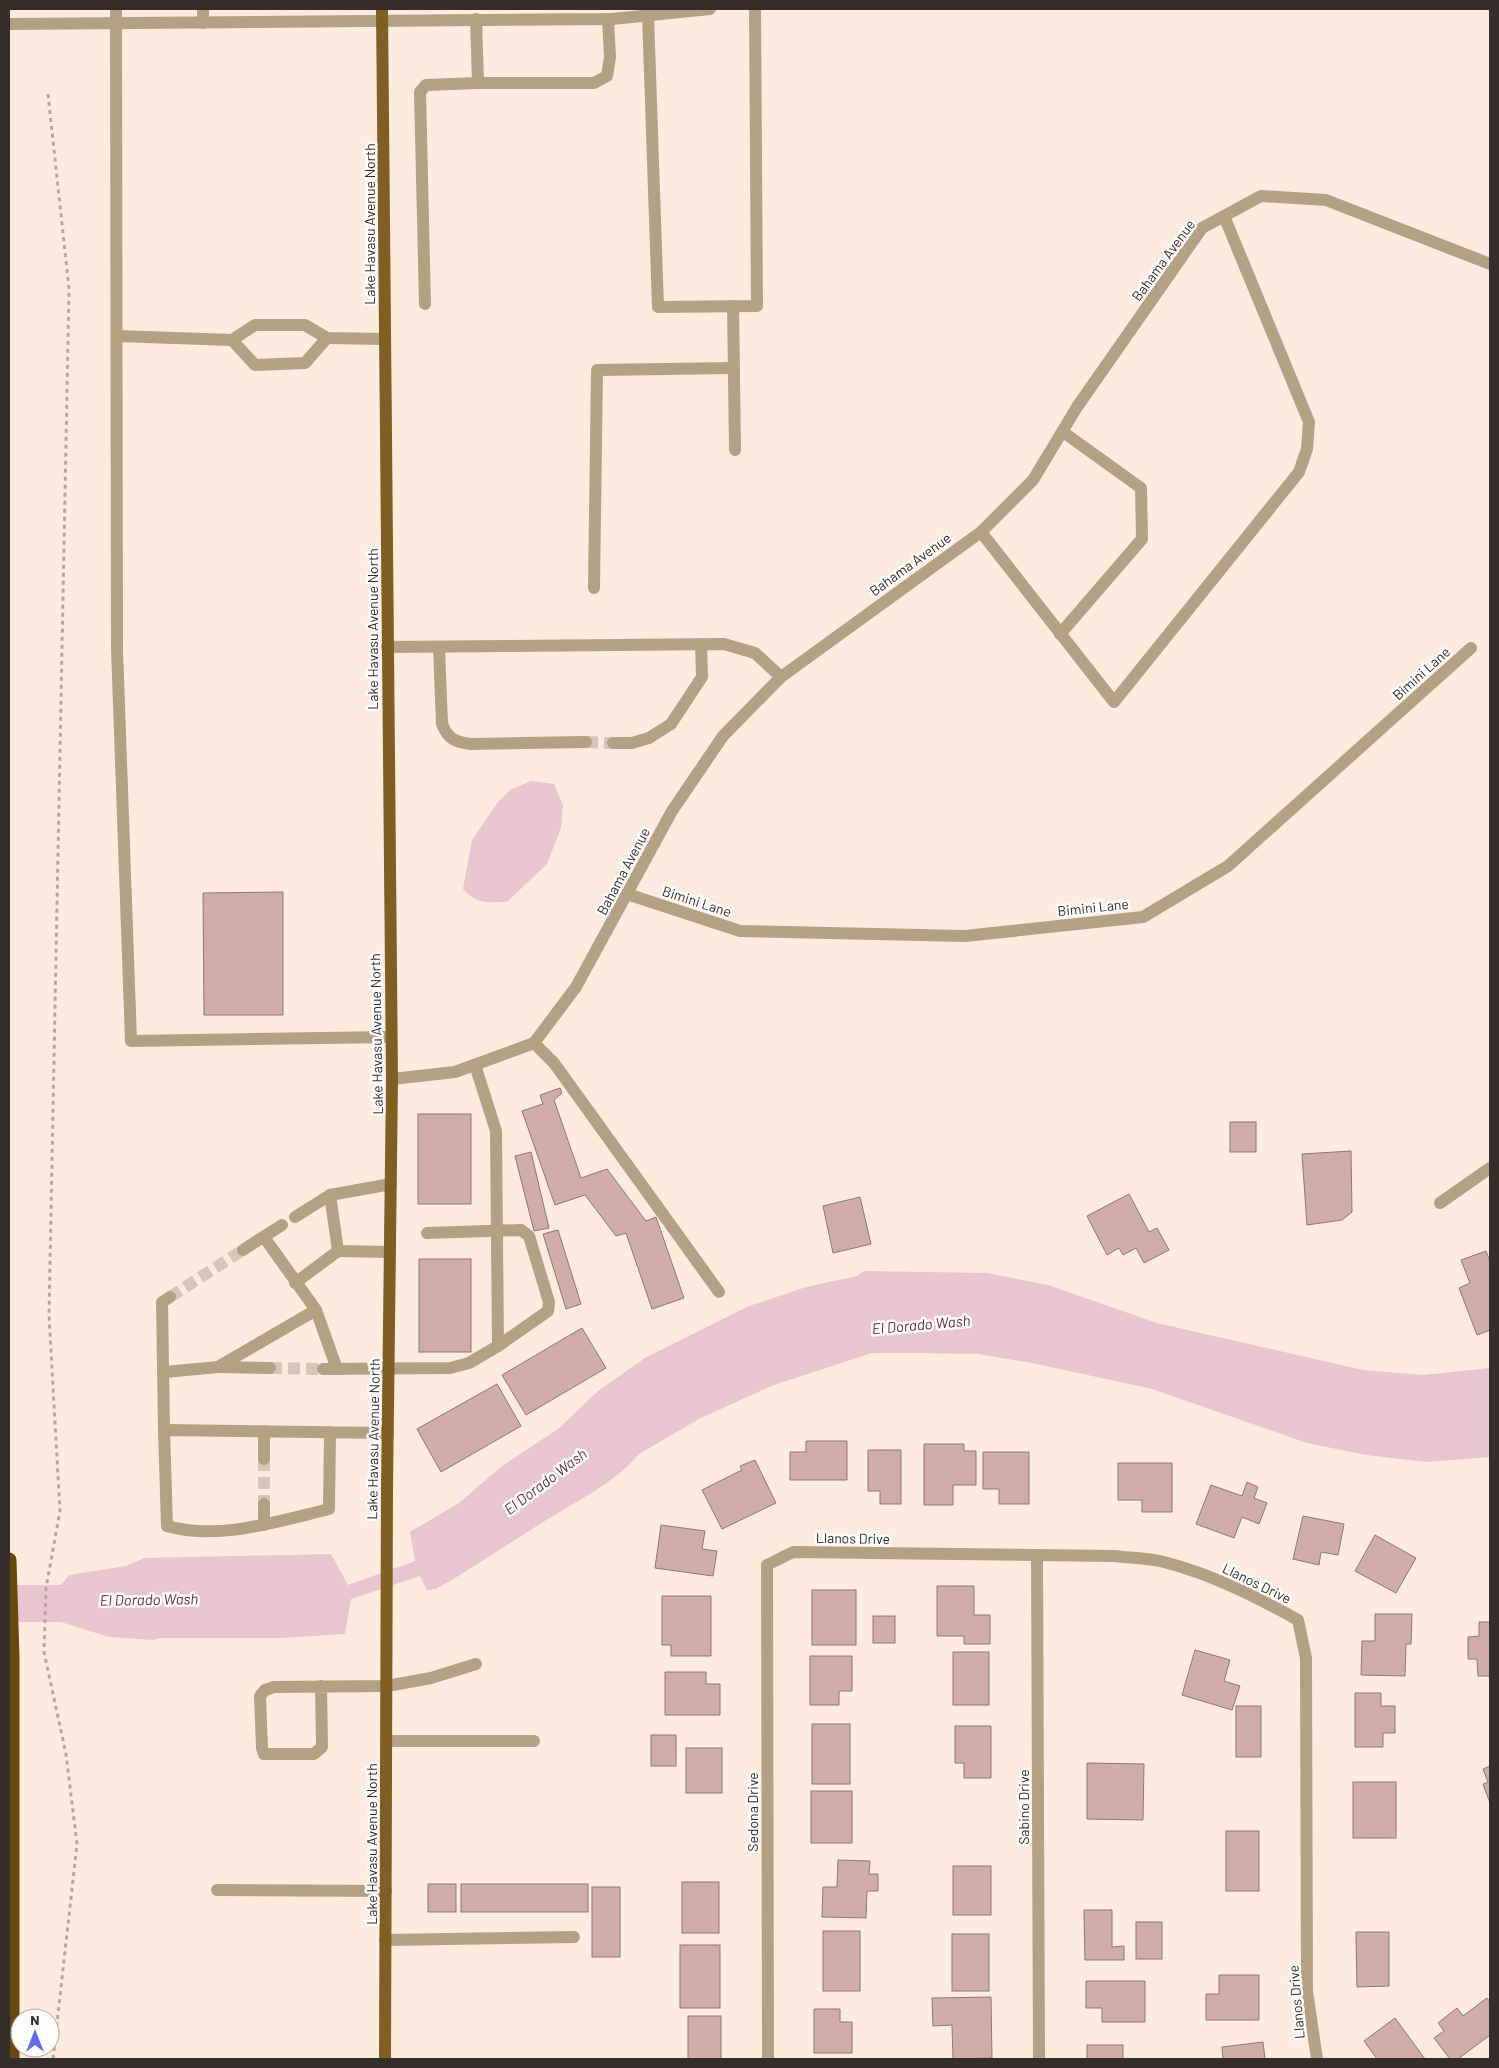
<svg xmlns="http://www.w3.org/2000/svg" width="1499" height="2068" font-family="Barlow,sans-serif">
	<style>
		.water { fill: #e9c5d1 }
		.building { fill: #d1aca9; stroke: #8c7876 }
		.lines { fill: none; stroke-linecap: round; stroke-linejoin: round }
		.minor-tunnel { stroke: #d6c5bb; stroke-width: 12; stroke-dasharray: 12 6; stroke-linecap: butt }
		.path { stroke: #b6a79e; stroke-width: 3; stroke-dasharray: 4 4; stroke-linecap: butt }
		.minor { stroke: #b4a083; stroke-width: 12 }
		.major { stroke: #815e22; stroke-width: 12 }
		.highway { stroke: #68480d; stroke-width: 15 }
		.labels { text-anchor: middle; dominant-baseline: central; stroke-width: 5; stroke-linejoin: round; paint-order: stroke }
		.street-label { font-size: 14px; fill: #342d29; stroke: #fcfcfc }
		.water-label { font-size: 15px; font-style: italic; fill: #633244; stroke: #fcfcfc }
	</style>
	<rect width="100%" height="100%" fill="#feebe0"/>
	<g class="water">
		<path d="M 531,781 L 554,784 L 563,805 L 561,828 L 547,864 L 507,902 C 486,902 478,905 463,889 L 472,840 L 498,802 L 510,790 Z"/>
		<path d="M 864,1271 L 987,1273 L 1048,1285 L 1157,1323 L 1363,1370 L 1423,1375 L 1490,1368 L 1490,1457 L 1427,1462 L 1366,1455 L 1307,1443 L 1152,1389 L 1032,1363 L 978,1354 L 919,1353 L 872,1353 L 771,1386 L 699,1419 L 639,1454 C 616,1483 571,1504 540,1524 C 505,1546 471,1569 436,1589 L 427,1590 L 420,1576 L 351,1599 L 345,1634 L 281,1638 L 160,1638 L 153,1640 L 109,1637 L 61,1622 L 9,1622 L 9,1585 L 61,1585 L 69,1575 L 126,1566 L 144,1558 L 331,1554 L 348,1585 L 415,1561 L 410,1532 L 459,1503 L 502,1466 L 558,1429 L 598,1391 L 645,1358 L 749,1306 L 806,1287 L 857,1276 Z"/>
	</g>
	<g class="building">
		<polygon points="283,892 283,1015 204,1015 203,893"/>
		<polygon points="560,1088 562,1093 554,1100 581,1178 607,1169 646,1221 656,1217 684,1298 652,1309 626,1233 616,1236 585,1195 555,1205 522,1111 543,1104 540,1095"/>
		<rect x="418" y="1114" width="53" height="90"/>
		<rect x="1230" y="1122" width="26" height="30"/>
		<polygon points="1351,1151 1352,1212 1342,1220 1307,1225 1302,1154"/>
		<polygon points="531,1152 549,1228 534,1231 515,1156"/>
		<polygon points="1129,1194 1149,1232 1157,1228 1169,1250 1144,1263 1136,1248 1123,1255 1119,1248 1107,1255 1087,1216"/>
		<polygon points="860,1197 871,1244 833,1253 823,1206"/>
		<polygon points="558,1230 581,1304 566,1309 543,1234"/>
		<polygon points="1486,1251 1490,1261 1490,1330 1477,1335 1459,1288 1470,1283 1461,1260"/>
		<rect x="419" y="1259" width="52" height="93"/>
		<polygon points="582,1328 606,1368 526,1415 502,1375"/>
		<polygon points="497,1384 521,1426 441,1472 417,1429"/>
		<polygon points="806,1441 847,1441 847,1480 790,1480 790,1452 806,1452"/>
		<polygon points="924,1444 964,1444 964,1451 976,1451 976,1485 953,1485 953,1505 924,1505"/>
		<polygon points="868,1450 901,1450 901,1504 880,1504 880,1491 868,1491"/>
		<polygon points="983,1452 1029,1452 1029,1504 999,1504 999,1489 983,1489"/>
		<polygon points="755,1460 776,1503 722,1529 702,1490 742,1470 740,1466"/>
		<polygon points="1118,1463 1172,1463 1172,1512 1142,1512 1142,1500 1118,1500"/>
		<polygon points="1247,1482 1258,1487 1254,1498 1267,1503 1259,1524 1242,1517 1234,1538 1196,1524 1211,1485 1242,1496"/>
		<polygon points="1303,1516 1344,1524 1338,1555 1321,1552 1319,1565 1293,1559"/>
		<polygon points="661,1525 705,1531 702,1549 717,1551 713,1576 655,1568"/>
		<polygon points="1375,1535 1416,1558 1396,1593 1355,1571"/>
		<polygon points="937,1586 974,1586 974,1615 990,1615 990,1644 964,1644 964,1636 937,1636"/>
		<rect x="812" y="1590" width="44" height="55"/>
		<polygon points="662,1596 711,1596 711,1656 671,1656 671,1645 662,1645"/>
		<polygon points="1375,1614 1412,1614 1411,1644 1406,1644 1405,1676 1361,1675 1362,1641 1375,1641"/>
		<rect x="873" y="1616" width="22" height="27"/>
		<polygon points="1479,1622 1490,1622 1490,1676 1478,1676 1477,1659 1468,1659 1468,1637 1479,1636"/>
		<polygon points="1195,1650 1230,1660 1224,1681 1240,1686 1232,1710 1182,1695"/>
		<rect x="953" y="1652" width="36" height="53"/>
		<polygon points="810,1656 852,1656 852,1691 839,1691 839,1705 810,1705"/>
		<polygon points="665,1672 706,1672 706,1684 720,1684 720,1715 665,1715"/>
		<polygon points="1355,1693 1381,1693 1381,1706 1395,1706 1395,1733 1383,1733 1383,1747 1355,1747"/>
		<rect x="1236" y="1706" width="25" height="51"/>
		<rect x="812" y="1724" width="38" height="60"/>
		<polygon points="955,1726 991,1726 991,1778 964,1778 964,1763 955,1763"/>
		<rect x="651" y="1735" width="25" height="31"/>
		<rect x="686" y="1748" width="36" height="45"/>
		<polygon points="1087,1763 1144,1764 1143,1820 1087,1819"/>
		<polygon points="1490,1766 1490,1803 1483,1784 1488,1782 1483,1769"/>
		<rect x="1353" y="1782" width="43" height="56"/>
		<rect x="811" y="1791" width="41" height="52"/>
		<rect x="1226" y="1831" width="33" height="60"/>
		<polygon points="838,1860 870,1861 869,1874 878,1874 878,1891 867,1891 866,1918 822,1917 823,1887 837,1887"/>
		<rect x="953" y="1866" width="38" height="49"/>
		<rect x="682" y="1882" width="37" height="51"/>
		<rect x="428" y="1884" width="28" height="28"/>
		<rect x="461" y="1884" width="127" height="28"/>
		<rect x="592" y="1887" width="28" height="70"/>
		<polygon points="1084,1910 1112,1910 1112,1947 1124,1946 1124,1960 1085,1960"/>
		<rect x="1136" y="1922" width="26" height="37"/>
		<rect x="823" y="1931" width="37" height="60"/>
		<polygon points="1356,1932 1389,1932 1389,1986 1357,1987"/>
		<rect x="952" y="1934" width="37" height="57"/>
		<rect x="680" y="1945" width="40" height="63"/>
		<polygon points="1219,1975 1259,1975 1259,2020 1206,2020 1206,1994 1219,1994"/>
		<polygon points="1086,1981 1145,1981 1145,2022 1102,2022 1102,2008 1086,2008"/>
		<polygon points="991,1997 992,2058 953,2059 952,2025 933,2026 932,1998"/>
		<polygon points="1487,1998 1490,2002 1490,2035 1458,2059 1450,2059 1434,2038 1444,2031 1438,2023 1457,2008 1463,2016"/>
		<polygon points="814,2009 840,2009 840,2022 852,2022 852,2053 814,2053"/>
		<rect x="688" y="2016" width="33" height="43"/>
		<polygon points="1395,2018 1425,2059 1377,2059 1364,2041"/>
		<polygon points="1263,2042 1265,2059 1223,2059 1222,2047"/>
		<rect x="1087" y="2045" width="36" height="14"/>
	</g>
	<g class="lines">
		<g class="minor-tunnel">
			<polyline points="586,742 613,743"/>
			<polyline points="170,1297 243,1250"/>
			<polyline points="270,1368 323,1369"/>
			<polyline points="264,1459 264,1504"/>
		</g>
		<polyline class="path" points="48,94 69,289 49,1315 60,1511 46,1588 44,1652 66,1754 77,1844 53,2059"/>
		<g class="minor">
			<polyline points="116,9 117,649 131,1041 390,1037"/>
			<polyline points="203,9 203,23"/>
			<polyline points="648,15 658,307 757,306 755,9"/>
			<polyline points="476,19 478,83 594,83 607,76 610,57 608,19"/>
			<polyline points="9,24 612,19 710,9"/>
			<polyline points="425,304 420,92 426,85 478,83"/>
			<polyline points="733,306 735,450"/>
			<polyline points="117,336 232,340 255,325 305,325 327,338 385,339"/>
			<polyline points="232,340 255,365 305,363 327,338"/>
			<polyline points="981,532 1114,702 1299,472 1307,449 1309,422 1224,216"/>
			<polyline points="594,588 597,370 734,368"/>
			<polyline points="1060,634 1142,539 1141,488 1063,432"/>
			<polyline points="387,647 724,644 755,653 781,677"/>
			<path d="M 439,648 L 442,724 C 448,739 455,742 471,744 L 586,742"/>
			<polyline points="613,743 632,743 649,738 671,724 702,677 701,644"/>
			<polyline points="627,894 740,931 965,936 1143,917 1228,866 1471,648"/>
			<polyline points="534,1043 554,1063 719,1292"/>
			<polyline points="392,1079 455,1072 534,1043 576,987 672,811 723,736 781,677 981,532 1033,480 1077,407 1202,228 1261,196 1326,200 1490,264"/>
			<polyline points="330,1195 338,1251 390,1252"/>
			<polyline points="1440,1203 1490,1168"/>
			<polyline points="295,1217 330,1195 391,1184"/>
			<polyline points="427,1233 521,1230 529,1236 549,1302 548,1311 498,1346"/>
			<polyline points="264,1237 316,1310 337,1369"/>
			<polyline points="243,1250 282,1225"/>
			<polyline points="295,1283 338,1251"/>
			<polyline points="218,1367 270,1368"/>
			<polyline points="323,1369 450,1368 469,1363 498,1346 496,1131 475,1065"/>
			<polyline points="165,1372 218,1367 316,1310"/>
			<polyline points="164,1430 162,1302 170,1297"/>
			<polyline points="264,1431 264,1459"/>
			<path d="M 330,1432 L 329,1509 C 279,1521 218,1541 167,1526 L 164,1430 L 388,1433"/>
			<polyline points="264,1504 264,1525"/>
			<polyline points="1037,1555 1039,2059"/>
			<polyline points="321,1686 322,1747 314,1754 264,1754 262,1748 260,1696 265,1690 274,1687 387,1686 431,1678 476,1664"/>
			<polyline points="387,1741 534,1741"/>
			<polyline points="217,1890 386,1891"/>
			<polyline points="385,1940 574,1937"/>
			<path d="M 768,2059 L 767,1565 L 793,1552 L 1114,1556 C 1130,1558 1148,1558 1164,1562 C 1211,1574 1255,1596 1298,1620 L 1306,1658 L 1307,1991 L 1317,2059"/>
		</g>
		<polyline class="major" points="382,9 392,1079 387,1489 385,2059"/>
		<polyline class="highway" points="9,1560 12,1658 12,2059"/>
	</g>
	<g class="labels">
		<g class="street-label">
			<text transform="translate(369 224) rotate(-90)">Lake Havasu Avenue North</text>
			<text transform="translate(1163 260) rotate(-54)">Bahama Avenue</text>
			<text transform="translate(910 564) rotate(-36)">Bahama Avenue</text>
			<text transform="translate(372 629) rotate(-90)">Lake Havasu Avenue North</text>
			<text transform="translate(1421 673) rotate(-42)">Bimini Lane</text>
			<text transform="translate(623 871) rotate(-62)">Bahama Avenue</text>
			<text transform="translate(697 901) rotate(18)">Bimini Lane</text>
			<text transform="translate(1093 907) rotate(-6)">Bimini Lane</text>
			<text transform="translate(376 1034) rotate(-91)">Lake Havasu Avenue North</text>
			<text transform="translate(373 1439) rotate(-89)">Lake Havasu Avenue North</text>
			<text transform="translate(853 1538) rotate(1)">Llanos Drive</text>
			<text transform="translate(1257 1583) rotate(26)">Llanos Drive</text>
			<text transform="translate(1023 1807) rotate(-90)">Sabino Drive</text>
			<text transform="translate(752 1812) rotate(-90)">Sedona Drive</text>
			<text transform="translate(371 1844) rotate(-90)">Lake Havasu Avenue North</text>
			<text transform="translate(1296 2002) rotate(-95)">Llanos Drive</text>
		</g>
		<g class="water-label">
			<text transform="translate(921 1324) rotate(-5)">El Dorado Wash</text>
			<text transform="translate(545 1481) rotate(-37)">El Dorado Wash</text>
			<text transform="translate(149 1599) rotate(-1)">El Dorado Wash</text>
		</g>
	</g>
	<rect width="1499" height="2068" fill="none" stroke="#342d29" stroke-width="20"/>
	<g transform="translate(35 2033)"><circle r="24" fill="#fcfcfc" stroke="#aca9a8"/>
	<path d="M0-4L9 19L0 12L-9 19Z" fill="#656be4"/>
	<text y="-8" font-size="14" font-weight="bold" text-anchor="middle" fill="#342d29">N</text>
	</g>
</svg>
